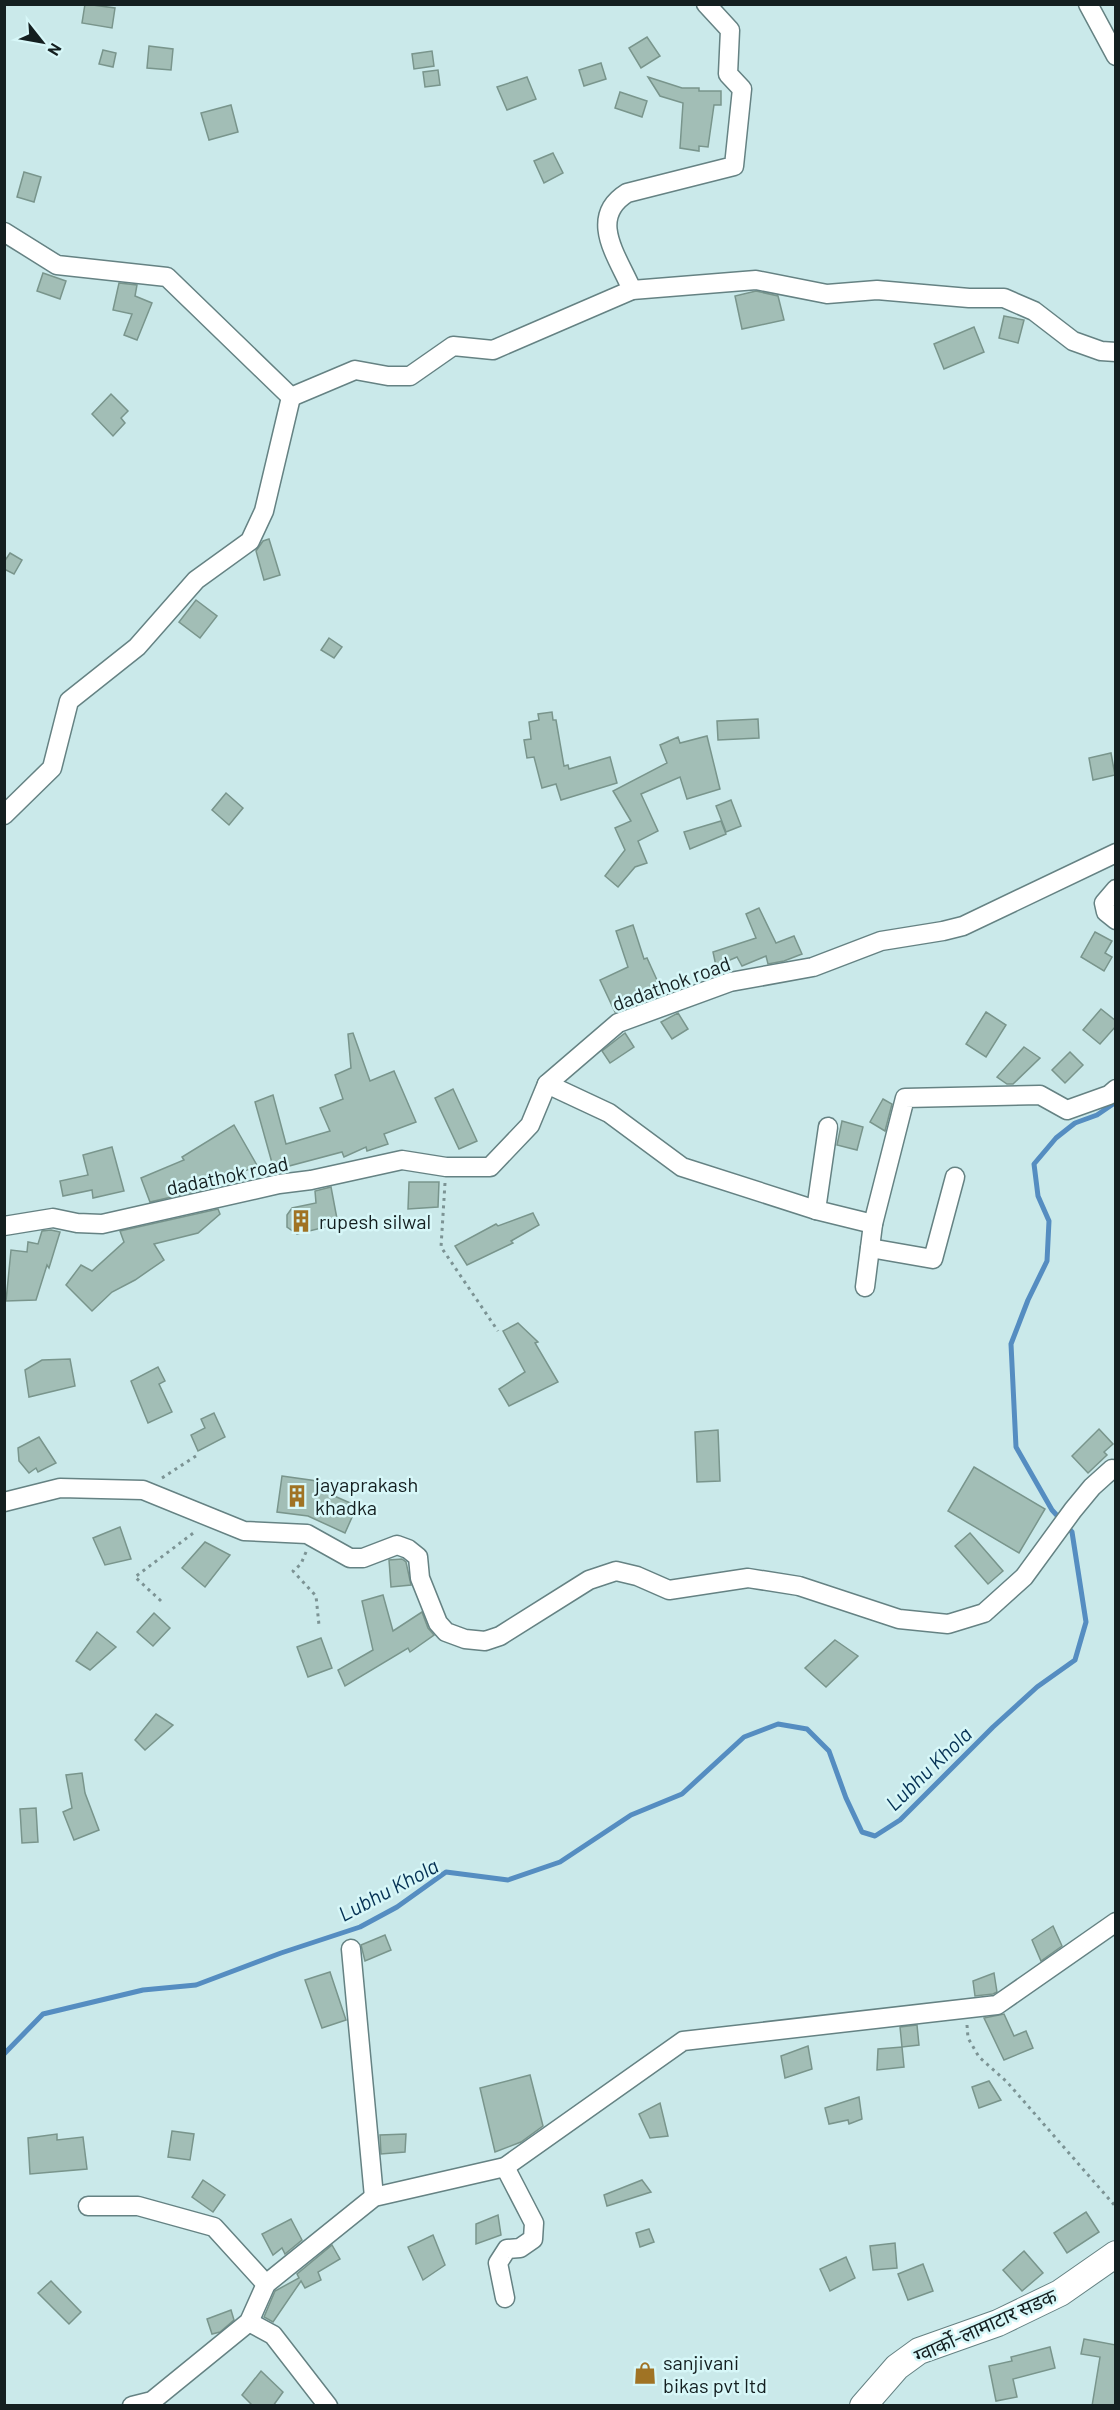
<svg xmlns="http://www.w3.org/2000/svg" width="1120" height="2410" font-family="Barlow,'Noto Sans Devanagari',sans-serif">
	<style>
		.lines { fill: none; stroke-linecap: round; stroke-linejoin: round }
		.stream { stroke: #558dc1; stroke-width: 5 }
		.building { fill: #a2beb6; stroke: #79958c; stroke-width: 1.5 }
		.street-casing { stroke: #658283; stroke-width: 21 }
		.secondary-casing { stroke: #658283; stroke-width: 28 }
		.path { stroke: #7c9394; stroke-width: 3; stroke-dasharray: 3 4.5; stroke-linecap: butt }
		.street { stroke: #fff; stroke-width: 18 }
		.secondary { stroke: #fff; stroke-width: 26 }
		.labels { text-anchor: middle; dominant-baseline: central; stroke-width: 5; stroke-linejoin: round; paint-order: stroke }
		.street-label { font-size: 20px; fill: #141f20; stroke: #d7f7f8 }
		.poi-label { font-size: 20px; fill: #141f20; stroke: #d7f7f8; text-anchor: start }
		.water-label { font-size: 21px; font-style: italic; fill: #043053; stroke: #d7f7f8 }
	</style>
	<rect width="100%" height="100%" fill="#cae9ea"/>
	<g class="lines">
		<polyline class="stream" points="4,2054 43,2014 143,1990 196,1985 281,1953 360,1927 397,1907 446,1872 508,1880 560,1862 631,1815 682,1794 744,1737 778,1724 807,1729 829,1751 846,1798 862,1832 875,1836 900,1820 993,1727 1037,1687 1075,1660 1086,1622 1072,1532 1052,1510 1016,1447 1011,1344 1028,1300 1047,1261 1049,1221 1038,1196 1034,1164 1056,1138 1075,1123 1097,1115 1116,1102"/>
	</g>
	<g class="building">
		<polygon points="85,4 115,8 112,28 82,23"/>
		<polygon points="647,37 660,56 641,68 629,48"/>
		<polygon points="149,46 173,49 171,70 147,68"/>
		<polygon points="103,50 116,53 113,67 99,64"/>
		<polygon points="432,51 434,66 414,69 412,54"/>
		<polygon points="601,63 606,79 584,86 579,70"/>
		<polygon points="438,70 440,85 425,87 423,72"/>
		<polygon points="527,77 536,99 507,110 497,87"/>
		<polygon points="648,77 682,88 699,88 699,91 721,91 721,105 714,105 708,147 699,146 699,151 680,148 683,103 660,96"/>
		<polygon points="620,92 647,101 642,117 615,108"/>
		<polygon points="231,105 238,132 209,140 201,113"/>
		<polygon points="553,153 563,173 544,183 534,161"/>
		<polygon points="24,172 41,177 34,202 17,197"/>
		<polygon points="43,273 66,281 60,299 37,291"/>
		<polygon points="119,283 137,285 135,296 152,303 137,340 124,335 132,314 113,310"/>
		<polygon points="756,291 778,296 784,320 742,329 735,296"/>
		<polygon points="1004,316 1024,320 1018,343 999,338"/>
		<polygon points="974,327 984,352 944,369 934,344"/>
		<polygon points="111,394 128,411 121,418 125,423 113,436 92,414"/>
		<polygon points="269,539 280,575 264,580 256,551 263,541"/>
		<polygon points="10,553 22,560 14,574 4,569 4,562"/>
		<polygon points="196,600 217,616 200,638 179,622"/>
		<polygon points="329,638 342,647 334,658 321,650"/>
		<polygon points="552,712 553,720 556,720 564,766 568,765 569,769 610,757 617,783 561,800 556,784 542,788 534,757 527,758 524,740 531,739 529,722 539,720 538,714"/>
		<polygon points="758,719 759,738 718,740 717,721"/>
		<polygon points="707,736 720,789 687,799 680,777 641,794 658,831 638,841 647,863 635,867 618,887 605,876 625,850 615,828 631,821 613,791 667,763 660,745 678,737 680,743"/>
		<polygon points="1111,753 1115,775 1093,780 1089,758"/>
		<polygon points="226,793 243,808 229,825 212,810"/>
		<polygon points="731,800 741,826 726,832 716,806"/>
		<polygon points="721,821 726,834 690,849 684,832"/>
		<polygon points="759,908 776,943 794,936 802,954 784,961 768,964 766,956 742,966 737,957 716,966 713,952 756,938 746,914"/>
		<polygon points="633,925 644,959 647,958 662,991 615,1012 600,980 628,967 616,931"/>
		<polygon points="1095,932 1112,941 1105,953 1112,957 1104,971 1081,957"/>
		<polygon points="1101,1009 1116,1021 1116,1026 1100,1044 1083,1030"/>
		<polygon points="986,1012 1006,1025 986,1057 966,1044"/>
		<polygon points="678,1013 688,1029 672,1039 661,1022"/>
		<polygon points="353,1033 370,1081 394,1071 416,1122 384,1134 388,1144 367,1151 366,1147 344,1157 342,1152 274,1170 255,1102 273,1095 286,1144 330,1131 320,1108 343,1099 335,1075 351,1068 348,1034"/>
		<polygon points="625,1033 634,1047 610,1063 602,1051"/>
		<polygon points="1024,1047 1040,1058 1013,1084 1007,1084 997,1077"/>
		<polygon points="1070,1052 1083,1065 1065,1083 1052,1070"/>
		<polygon points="453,1089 477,1141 459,1149 435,1098"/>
		<polygon points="883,1099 892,1104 885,1131 870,1122"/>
		<polygon points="842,1121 863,1127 857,1150 837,1145"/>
		<polygon points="234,1125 258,1167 240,1172 240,1179 206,1183 210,1188 150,1202 141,1178 184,1160 182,1157"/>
		<polygon points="112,1147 124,1191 93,1198 92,1190 63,1196 60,1181 88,1175 83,1155"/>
		<polygon points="409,1182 439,1182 438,1207 408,1209"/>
		<polygon points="331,1187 338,1224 297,1234 287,1227 287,1215 292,1208 316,1203 315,1191"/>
		<polygon points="218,1209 220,1214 198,1233 154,1244 164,1260 135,1280 112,1292 92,1311 66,1285 81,1265 92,1271 124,1242 120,1231"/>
		<polygon points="533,1213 539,1225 511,1241 513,1243 467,1265 455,1246 496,1224 498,1226"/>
		<polygon points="51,1230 60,1232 49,1268 47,1265 36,1300 6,1301 11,1250 27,1252 28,1242 38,1244 42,1231"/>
		<polygon points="518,1323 538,1342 535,1343 558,1382 509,1406 499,1389 525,1372 503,1331"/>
		<polygon points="70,1359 75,1386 29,1397 25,1370 42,1360"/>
		<polygon points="158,1367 165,1381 159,1384 172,1412 148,1423 131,1381"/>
		<polygon points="214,1413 225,1437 198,1451 191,1435 205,1428 201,1419"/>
		<polygon points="1099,1429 1113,1444 1104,1452 1107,1455 1088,1473 1072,1456"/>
		<polygon points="718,1430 720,1481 697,1482 695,1432"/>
		<polygon points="39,1437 56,1463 38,1472 36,1468 29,1473 19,1461 18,1448"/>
		<polygon points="974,1467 1045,1509 1019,1553 948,1511"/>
		<polygon points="282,1476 317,1481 316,1488 357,1506 345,1533 308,1516 277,1512"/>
		<polygon points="120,1527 131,1559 105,1565 93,1538"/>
		<polygon points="970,1533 1003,1571 988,1584 955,1546"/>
		<polygon points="205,1542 230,1555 205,1587 182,1568"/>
		<polygon points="402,1559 406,1562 411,1585 391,1587 389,1560"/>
		<polygon points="383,1595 393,1631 422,1612 428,1628 434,1635 410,1652 408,1648 345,1686 338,1670 373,1650 362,1601"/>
		<polygon points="154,1613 170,1628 153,1646 137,1632"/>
		<polygon points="97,1632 116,1647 90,1670 76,1661"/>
		<polygon points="321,1638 332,1668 308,1677 297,1647"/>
		<polygon points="835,1640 858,1656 826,1687 805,1668"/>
		<polygon points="156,1714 173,1725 145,1750 135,1740"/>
		<polygon points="82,1773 85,1793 99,1830 74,1840 63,1812 72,1808 66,1775"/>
		<polygon points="36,1808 38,1842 22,1843 20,1809"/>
		<polygon points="1053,1926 1062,1946 1041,1961 1032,1940"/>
		<polygon points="385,1935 391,1950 365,1961 361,1945"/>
		<polygon points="330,1972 346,2020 322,2028 305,1980"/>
		<polygon points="994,1973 997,1992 993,1994 975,1996 973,1981"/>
		<polygon points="1004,2014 1014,2036 1026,2031 1033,2048 1004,2060 984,2018"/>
		<polygon points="917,2025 919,2045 902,2047 900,2027"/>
		<polygon points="808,2046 812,2069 785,2078 781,2056"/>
		<polygon points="902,2047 904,2067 877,2070 878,2049"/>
		<polygon points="530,2075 543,2126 521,2142 495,2152 480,2088"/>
		<polygon points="989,2081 1001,2100 979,2108 972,2087"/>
		<polygon points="859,2097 862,2119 849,2124 848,2120 829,2124 825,2108"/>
		<polygon points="660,2103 668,2136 650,2138 639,2114"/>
		<polygon points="172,2131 194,2134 190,2160 168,2157"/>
		<polygon points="57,2134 57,2140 83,2137 87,2169 30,2174 28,2138"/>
		<polygon points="406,2134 405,2152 381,2154 380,2135"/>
		<polygon points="203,2180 225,2195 213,2212 192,2197"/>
		<polygon points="642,2180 651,2192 607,2206 604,2195"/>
		<polygon points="1086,2212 1099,2232 1067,2253 1054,2233"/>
		<polygon points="498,2215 501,2235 476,2244 476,2224"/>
		<polygon points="291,2219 302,2240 285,2254 282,2248 273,2255 262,2234"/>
		<polygon points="649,2229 654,2242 640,2247 636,2233"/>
		<polygon points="433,2235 445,2265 423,2280 408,2247"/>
		<polygon points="895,2243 897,2268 873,2270 870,2246"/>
		<polygon points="332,2245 340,2259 318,2272 321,2280 305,2288 301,2281 273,2322 264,2317 275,2291 299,2278 297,2274"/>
		<polygon points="1024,2251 1043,2273 1022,2291 1003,2270"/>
		<polygon points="846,2257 855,2278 830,2291 820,2269"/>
		<polygon points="923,2264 933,2291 908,2300 898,2274"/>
		<polygon points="51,2281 81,2312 69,2324 38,2293"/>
		<polygon points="231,2310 234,2320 220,2332 212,2334 207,2319"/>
		<polygon points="1084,2339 1116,2345 1116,2406 1092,2406 1100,2357 1081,2354"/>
		<polygon points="1050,2347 1055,2368 1013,2379 1017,2397 996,2401 989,2366 1012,2361 1011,2357"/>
		<polygon points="261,2371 283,2392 273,2406 253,2406 242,2395"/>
	</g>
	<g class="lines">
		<g class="street-casing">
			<g id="street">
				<polyline points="1088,4 1116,56"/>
				<polyline points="4,232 57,265 167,277 291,397 355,370 388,376 410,376 453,346 493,350 632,290 756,280 827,294 877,290 969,298 1004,298 1034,311 1073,341 1101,351 1116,352"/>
				<path d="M 632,290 C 618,257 587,218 627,193 L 734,166 L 742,89 L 728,74 L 730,30 L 706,4"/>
				<polyline points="4,815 52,768 69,701 137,647 196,580 250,541 264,511 291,397"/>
				<polyline points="1116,889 1104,903 1106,912 1116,920"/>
				<polyline points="547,1084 609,1113 682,1167 816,1210 873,1224"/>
				<polyline points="816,1210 828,1127"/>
				<polyline points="4,1226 53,1218 77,1223 102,1224 279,1184 311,1180 402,1160 446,1167 490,1167 530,1125 547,1084 618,1023 730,982 813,967 881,941 943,931 963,926 1116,853"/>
				<polyline points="870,1248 933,1259 955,1177"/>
				<polyline points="865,1287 873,1224 905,1098 1040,1095 1067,1110 1109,1095 1116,1089"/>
				<polyline points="4,1502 60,1488 143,1490 244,1531 307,1534 350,1558 363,1558 397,1545 408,1549 418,1557 420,1578 438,1623 446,1632 465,1639 485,1641 500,1636 589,1580 616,1571 637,1576 669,1590 748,1578 799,1586 899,1619 948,1624 984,1613 1024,1577 1073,1510 1092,1487 1112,1469 1116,1470"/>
				<polyline points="351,1949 374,2197"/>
				<polyline points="88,2206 138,2206 214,2227 266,2284"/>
				<polyline points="505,2298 498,2263 507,2249 520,2248 533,2239 534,2223 505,2167"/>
				<polyline points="249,2322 273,2335 328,2406"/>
				<polyline points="132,2406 152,2401 249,2322 266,2284 374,2197 505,2167 683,2041 997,2005 1116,1922"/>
			</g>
		</g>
		<g class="secondary-casing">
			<polyline id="secondary" points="863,2406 897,2367 919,2351 998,2323 1060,2293 1116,2254"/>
		</g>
		<g class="path">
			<polyline points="445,1183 441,1247 498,1331"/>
			<polyline points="162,1478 199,1454"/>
			<polyline points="306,1552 301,1564 293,1571 316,1596 319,1625"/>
			<polyline points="161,1601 135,1577 196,1531"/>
			<polyline points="967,2025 968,2038 979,2057 1007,2082 1116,2207"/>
		</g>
		<use href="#street" class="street"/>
		<use href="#secondary" class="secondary"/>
	</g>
	<defs>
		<g id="building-bare" transform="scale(1.8)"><path d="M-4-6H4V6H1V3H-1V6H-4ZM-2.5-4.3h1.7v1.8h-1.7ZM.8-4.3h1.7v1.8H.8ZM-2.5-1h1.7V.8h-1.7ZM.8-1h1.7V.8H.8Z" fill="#a07324" stroke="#d7f7f8" stroke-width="2.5" paint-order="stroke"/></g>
		<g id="shop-bare" transform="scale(1.8)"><path d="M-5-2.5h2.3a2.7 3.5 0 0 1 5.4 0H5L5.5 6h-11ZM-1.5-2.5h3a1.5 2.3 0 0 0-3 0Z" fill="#a07324" stroke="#d7f7f8" stroke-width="2.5" paint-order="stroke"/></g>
	</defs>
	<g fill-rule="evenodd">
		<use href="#building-bare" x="301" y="1221"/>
		<use href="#building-bare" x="297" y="1496"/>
		<use href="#shop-bare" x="645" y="2373"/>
	</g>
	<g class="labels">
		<g class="street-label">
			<text transform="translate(671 983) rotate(-20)">dadathok road</text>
			<text transform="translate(227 1175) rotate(-12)">dadathok road</text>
			<text transform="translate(985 2325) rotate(-24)">ग्वार्को-लामाटार सडक</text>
		</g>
		<g class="poi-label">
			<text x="319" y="1221">rupesh silwal</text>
			<text x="315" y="1484">jayaprakash<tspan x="315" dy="23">khadka</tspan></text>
			<text x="663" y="2362">sanjivani<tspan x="663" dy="23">bikas pvt ltd</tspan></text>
		</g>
		<g class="water-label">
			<text transform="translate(928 1768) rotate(-44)">Lubhu Khola</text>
			<text transform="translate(388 1889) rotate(-28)">Lubhu Khola</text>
		</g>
	</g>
	<rect width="1120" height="2410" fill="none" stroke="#141f20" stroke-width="12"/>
	<g transform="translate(42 42) rotate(121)" stroke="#d7f7f8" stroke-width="4.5" paint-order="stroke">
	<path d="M0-4.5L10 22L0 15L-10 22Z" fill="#141f20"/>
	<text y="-9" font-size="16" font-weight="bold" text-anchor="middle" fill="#141f20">N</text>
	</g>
</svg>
